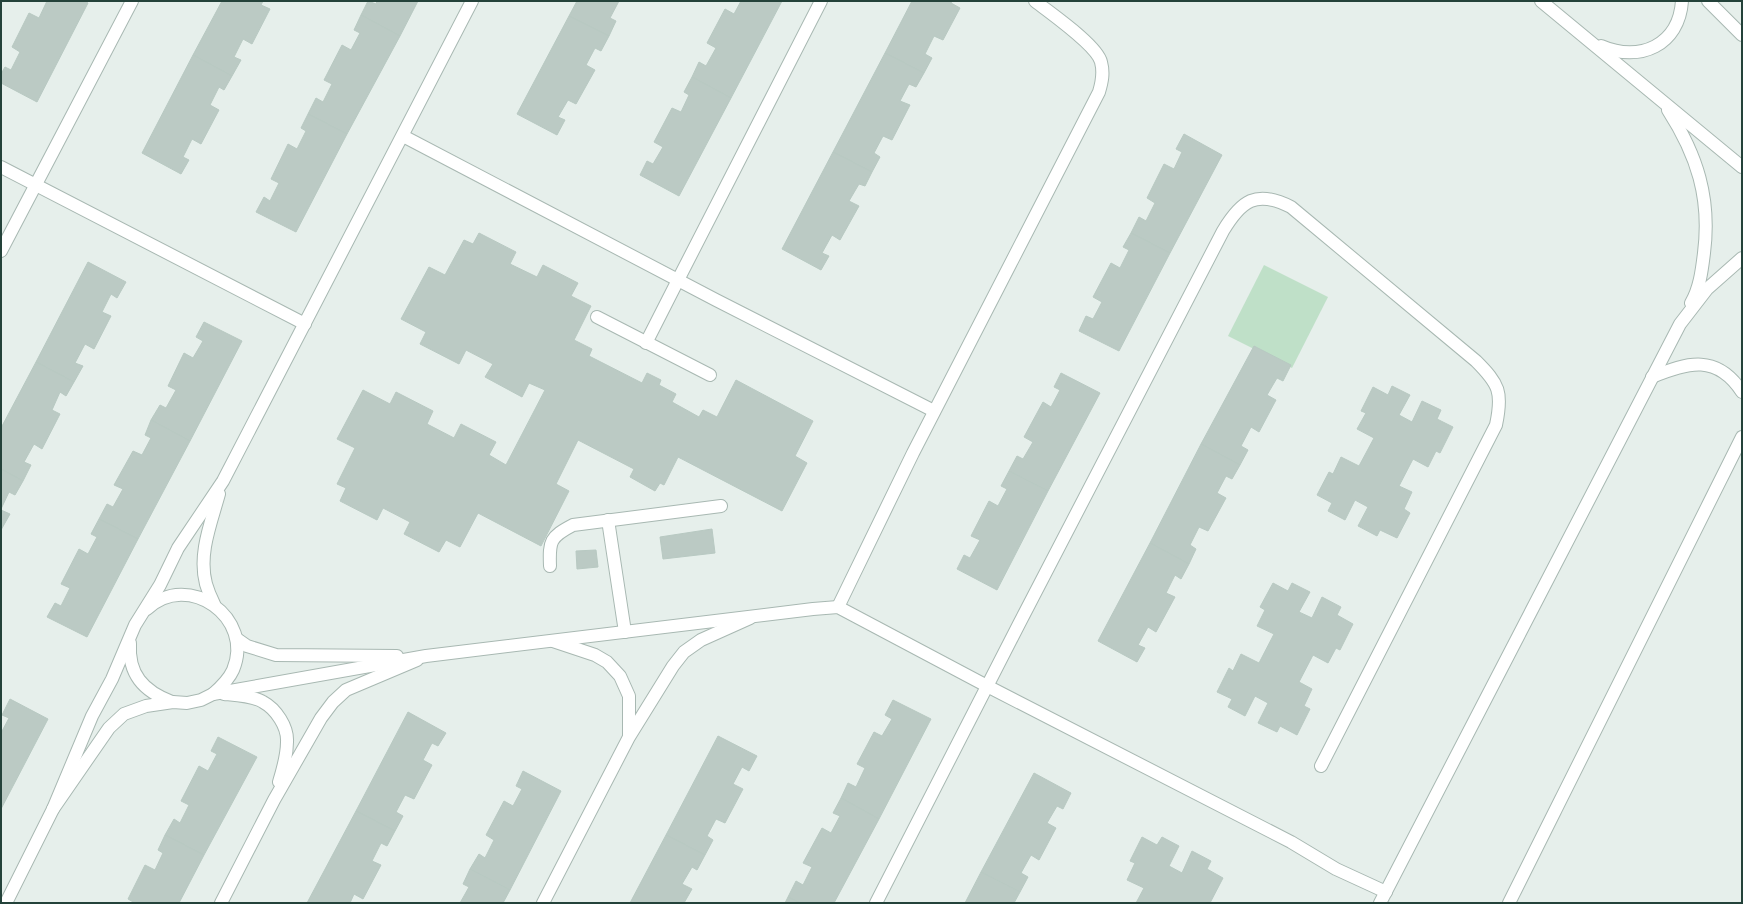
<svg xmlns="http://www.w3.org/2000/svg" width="1743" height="904" font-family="Signika,sans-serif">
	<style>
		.green { fill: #bfe0c8 }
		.building { fill: #bbcac4; stroke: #b8c9c2 }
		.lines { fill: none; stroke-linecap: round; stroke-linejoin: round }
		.service-casing { stroke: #a8b8b2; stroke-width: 14 }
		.minor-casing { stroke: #a8b8b2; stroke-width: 14 }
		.tertiary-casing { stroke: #a8b8b2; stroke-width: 14 }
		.service { stroke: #fff; stroke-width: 12 }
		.minor { stroke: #fff; stroke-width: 12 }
		.tertiary { stroke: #fff; stroke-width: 12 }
	</style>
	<rect width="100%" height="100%" fill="#e6efeb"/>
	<polygon class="green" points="1264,265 1328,297 1292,368 1228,336"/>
	<g class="building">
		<polygon points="47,1 85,1 88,3 37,102 1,83 1,74 5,67 11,70 20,52 12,47 29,13 39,18"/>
		<polygon points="222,1 263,1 261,5 270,9 252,44 243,39 234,57 241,60 232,76 193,55"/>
		<polygon points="368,1 376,4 377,1 418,1 400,36 361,15"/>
		<polygon points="577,1 619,1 610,18 616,21 609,36 569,16"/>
		<polygon points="741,1 782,1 731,98 692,77 699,62 706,66 716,48 707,43 725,9 734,14"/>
		<polygon points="912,1 952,1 951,3 960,8 943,40 934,36 925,54 932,58 924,73 885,53"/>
		<polygon points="361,15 400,36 347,134 308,114 316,98 323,102 332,84 324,80 342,45 351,50 360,33 354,30"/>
		<polygon points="569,16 609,36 601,51 595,48 586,65 595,70 576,104 568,100 558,117 565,120 557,135 517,114"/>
		<polygon points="885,53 924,73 916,87 909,84 900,101 910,105 892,140 883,136 874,153 880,157 872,172 833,152"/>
		<polygon points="193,55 232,76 224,90 219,87 210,105 219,110 201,144 192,139 183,157 189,160 181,174 142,153"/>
		<polygon points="692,77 731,98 679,196 640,175 647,161 653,164 663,147 654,142 672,108 681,112 689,95 684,92"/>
		<polygon points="308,114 347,134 296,232 256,212 264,197 270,201 279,183 271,179 288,144 297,149 306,131 301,128"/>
		<polygon points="1184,134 1222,155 1170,253 1131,233 1139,217 1146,221 1155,203 1147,198 1164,164 1174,169 1182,152 1176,149"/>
		<polygon points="833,152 872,172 865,186 859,184 849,201 859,206 840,240 832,235 822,253 829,256 821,270 782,249"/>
		<polygon points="479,233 516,252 510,264 537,277 543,265 578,283 571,296 591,306 574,340 592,349 589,356 642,383 647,373 661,380 659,385 676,394 672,402 699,417 703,410 717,417 736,380 813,421 795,456 807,463 782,511 678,457 664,485 660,483 655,491 630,477 634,469 578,440 556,484 569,491 541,546 478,513 460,547 446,540 439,552 404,534 410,522 383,508 377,520 340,501 346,488 337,484 355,448 337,439 363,390 390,404 396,392 433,411 427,424 454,438 461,424 496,442 489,455 506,465 545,390 529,383 522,397 485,377 493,364 466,350 459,364 420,344 426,332 401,319 429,267 445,275 464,240 473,244"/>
		<polygon points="1131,233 1170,253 1119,351 1079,331 1086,316 1093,319 1102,302 1093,297 1111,263 1120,268 1129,250 1123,247"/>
		<polygon points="88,262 126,282 117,298 111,294 102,312 111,316 94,349 85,344 75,363 83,366 74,382 36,362"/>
		<polygon points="204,322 242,341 190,441 151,420 160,405 166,408 176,390 168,386 184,353 193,358 203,341 196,337"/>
		<polygon points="1254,346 1291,365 1283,381 1277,378 1267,395 1276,400 1259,432 1251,427 1241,446 1248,450 1240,465 1201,444"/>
		<polygon points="36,362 74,382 66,396 60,392 52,410 60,414 42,449 34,444 24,462 31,465 23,481 1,469 1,428"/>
		<polygon points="1061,373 1100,393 1048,491 1009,471 1017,456 1023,459 1033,442 1024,437 1043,402 1051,407 1060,390 1054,387"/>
		<polygon points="1392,386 1410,395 1399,415 1412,422 1422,401 1441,410 1437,419 1453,427 1440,453 1436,451 1428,467 1413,459 1399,486 1412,492 1404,509 1410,513 1397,538 1380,530 1377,536 1358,526 1368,507 1355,500 1345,520 1328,511 1332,503 1317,495 1329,472 1333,474 1341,457 1359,466 1374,438 1357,429 1366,413 1361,411 1373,387 1388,395"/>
		<polygon points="151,420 190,441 138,539 99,519 107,504 113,507 123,489 114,485 133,451 142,455 151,438 145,435"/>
		<polygon points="1201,444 1240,465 1232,479 1226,476 1217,493 1226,498 1208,531 1199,527 1190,545 1196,549 1189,564 1150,543"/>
		<polygon points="1,469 23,481 15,495 9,492 1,509"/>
		<polygon points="1009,471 1048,491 997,590 957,569 964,555 970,558 980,540 971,536 989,501 998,506 1007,489 1001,486"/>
		<polygon points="1,510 10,514 1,530"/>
		<polygon points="99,519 138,539 87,637 47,617 55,603 61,606 70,588 61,584 79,549 88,554 97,537 91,534"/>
		<polygon points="712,529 715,553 663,559 660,537"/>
		<polygon points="1150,543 1189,564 1181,579 1175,575 1166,593 1175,597 1156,632 1148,627 1138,645 1145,648 1137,662 1098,641"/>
		<polygon points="596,550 598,567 577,569 576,551"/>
		<polygon points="1273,583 1288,591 1292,583 1310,592 1299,612 1312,618 1322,597 1341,607 1337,615 1353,624 1340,650 1336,648 1328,663 1313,655 1299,682 1312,689 1304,706 1310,709 1297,735 1280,726 1277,732 1258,723 1268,703 1255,696 1245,716 1228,707 1232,699 1217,692 1229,668 1233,671 1241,654 1259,663 1274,634 1257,626 1265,610 1260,607"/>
		<polygon points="10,699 48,719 1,809 1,733 9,718 2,715"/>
		<polygon points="893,700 931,719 879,819 841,798 848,783 856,787 865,768 857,764 874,732 882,736 892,719 885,715"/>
		<polygon points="408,712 446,733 438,746 432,743 423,760 432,765 414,799 405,795 396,812 403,816 395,831 356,811"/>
		<polygon points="718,736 757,756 749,771 742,767 733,784 743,789 725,823 716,819 707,836 713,840 705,855 666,835"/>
		<polygon points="218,737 257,757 204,855 165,835 174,819 180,823 189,805 181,801 199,766 208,771 217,754 211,751"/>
		<polygon points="523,771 561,791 510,890 470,869 479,854 485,858 494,840 486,835 504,801 513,806 522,789 516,786"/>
		<polygon points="1034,773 1071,793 1063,809 1057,806 1047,823 1056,828 1039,860 1031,855 1021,873 1028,877 1020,892 981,872"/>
		<polygon points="841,798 879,819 834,903 800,903 788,897 796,881 803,885 812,867 803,863 822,828 831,833 840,816 833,813"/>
		<polygon points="356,811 395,831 387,846 381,843 372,861 381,865 363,899 354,894 350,903 307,903"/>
		<polygon points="165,835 204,855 179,903 135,903 128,899 145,865 155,870 163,853 158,850"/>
		<polygon points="666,835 705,855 697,870 692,867 682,884 692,889 684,903 630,903"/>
		<polygon points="1142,837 1157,845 1162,837 1179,846 1169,866 1182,873 1192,851 1211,861 1207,869 1223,878 1210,903 1136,903 1144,888 1127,880 1135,863 1130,861"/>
		<polygon points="470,869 510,890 503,903 460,903 469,887 463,884"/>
		<polygon points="981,872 1020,892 1014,903 965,903"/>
		<polygon points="788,897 800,903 785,903"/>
	</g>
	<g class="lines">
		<g class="service-casing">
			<g id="service">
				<polyline points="597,317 710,375"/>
				<polyline points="646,343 678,280"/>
				<polyline points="608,520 625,632"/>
				<path d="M 550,566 C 549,541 550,537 573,525 L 721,506"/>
			</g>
		</g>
		<g class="minor-casing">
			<g id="minor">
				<polyline points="403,136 716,300 934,411"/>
				<polyline points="1,167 305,324"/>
				<polyline points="1,251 132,1"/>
				<polyline points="678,280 821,1"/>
				<path d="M 838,607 L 913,453 L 1099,92 C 1102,82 1104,73 1101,62 C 1097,45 1050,13 1035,1"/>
				<polyline points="553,641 595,655 607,662 620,676 629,696 629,736"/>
				<path d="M 224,694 C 234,695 254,696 263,702 C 276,709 288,727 287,742 C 287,756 283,769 279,782"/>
				<polyline points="221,903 274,800 321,718 333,702 346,690 417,660"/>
				<polyline points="543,903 629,737 673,666 684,652 701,640 750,618"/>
				<path d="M 876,903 L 1019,624 L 1223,231 C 1241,201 1256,189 1291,207 L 1476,361 C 1499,384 1503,392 1496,425 L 1321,766"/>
			</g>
		</g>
		<g class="tertiary-casing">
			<g id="tertiary">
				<polyline points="1541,1 1742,167"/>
				<polyline points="1708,1 1742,35"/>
				<path d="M 1601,46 C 1640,63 1679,45 1682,1"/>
				<path d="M 1668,110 C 1697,155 1711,198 1704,253 C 1702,269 1700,288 1691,303"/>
				<path d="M 1652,377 C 1688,362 1717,354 1742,392"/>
				<path d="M 214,604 C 211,598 208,591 206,584 C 198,554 211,523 219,494"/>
				<path d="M 147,609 C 188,570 255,618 233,670 C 229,679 221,687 213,694"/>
				<polyline points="237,639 247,646 276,655 397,656"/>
				<path d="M 130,643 C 128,674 143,691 172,702"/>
				<polyline points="53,809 109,728 124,714 146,706 173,702 187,703 201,700 213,694 426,656 813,609 838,607 987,686 1291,842 1336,869 1386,892"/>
				<polyline points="6,903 53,809 92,716 112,679 135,625 160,585 178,548 223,481 472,1"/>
				<polyline points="1380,903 1680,324 1707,289 1742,258"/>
				<polyline points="1509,903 1742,437"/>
			</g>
		</g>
		<use href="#service" class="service"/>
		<use href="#minor" class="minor"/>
		<use href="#tertiary" class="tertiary"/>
	</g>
	<rect width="1743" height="904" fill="none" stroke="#24423a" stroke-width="4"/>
</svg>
